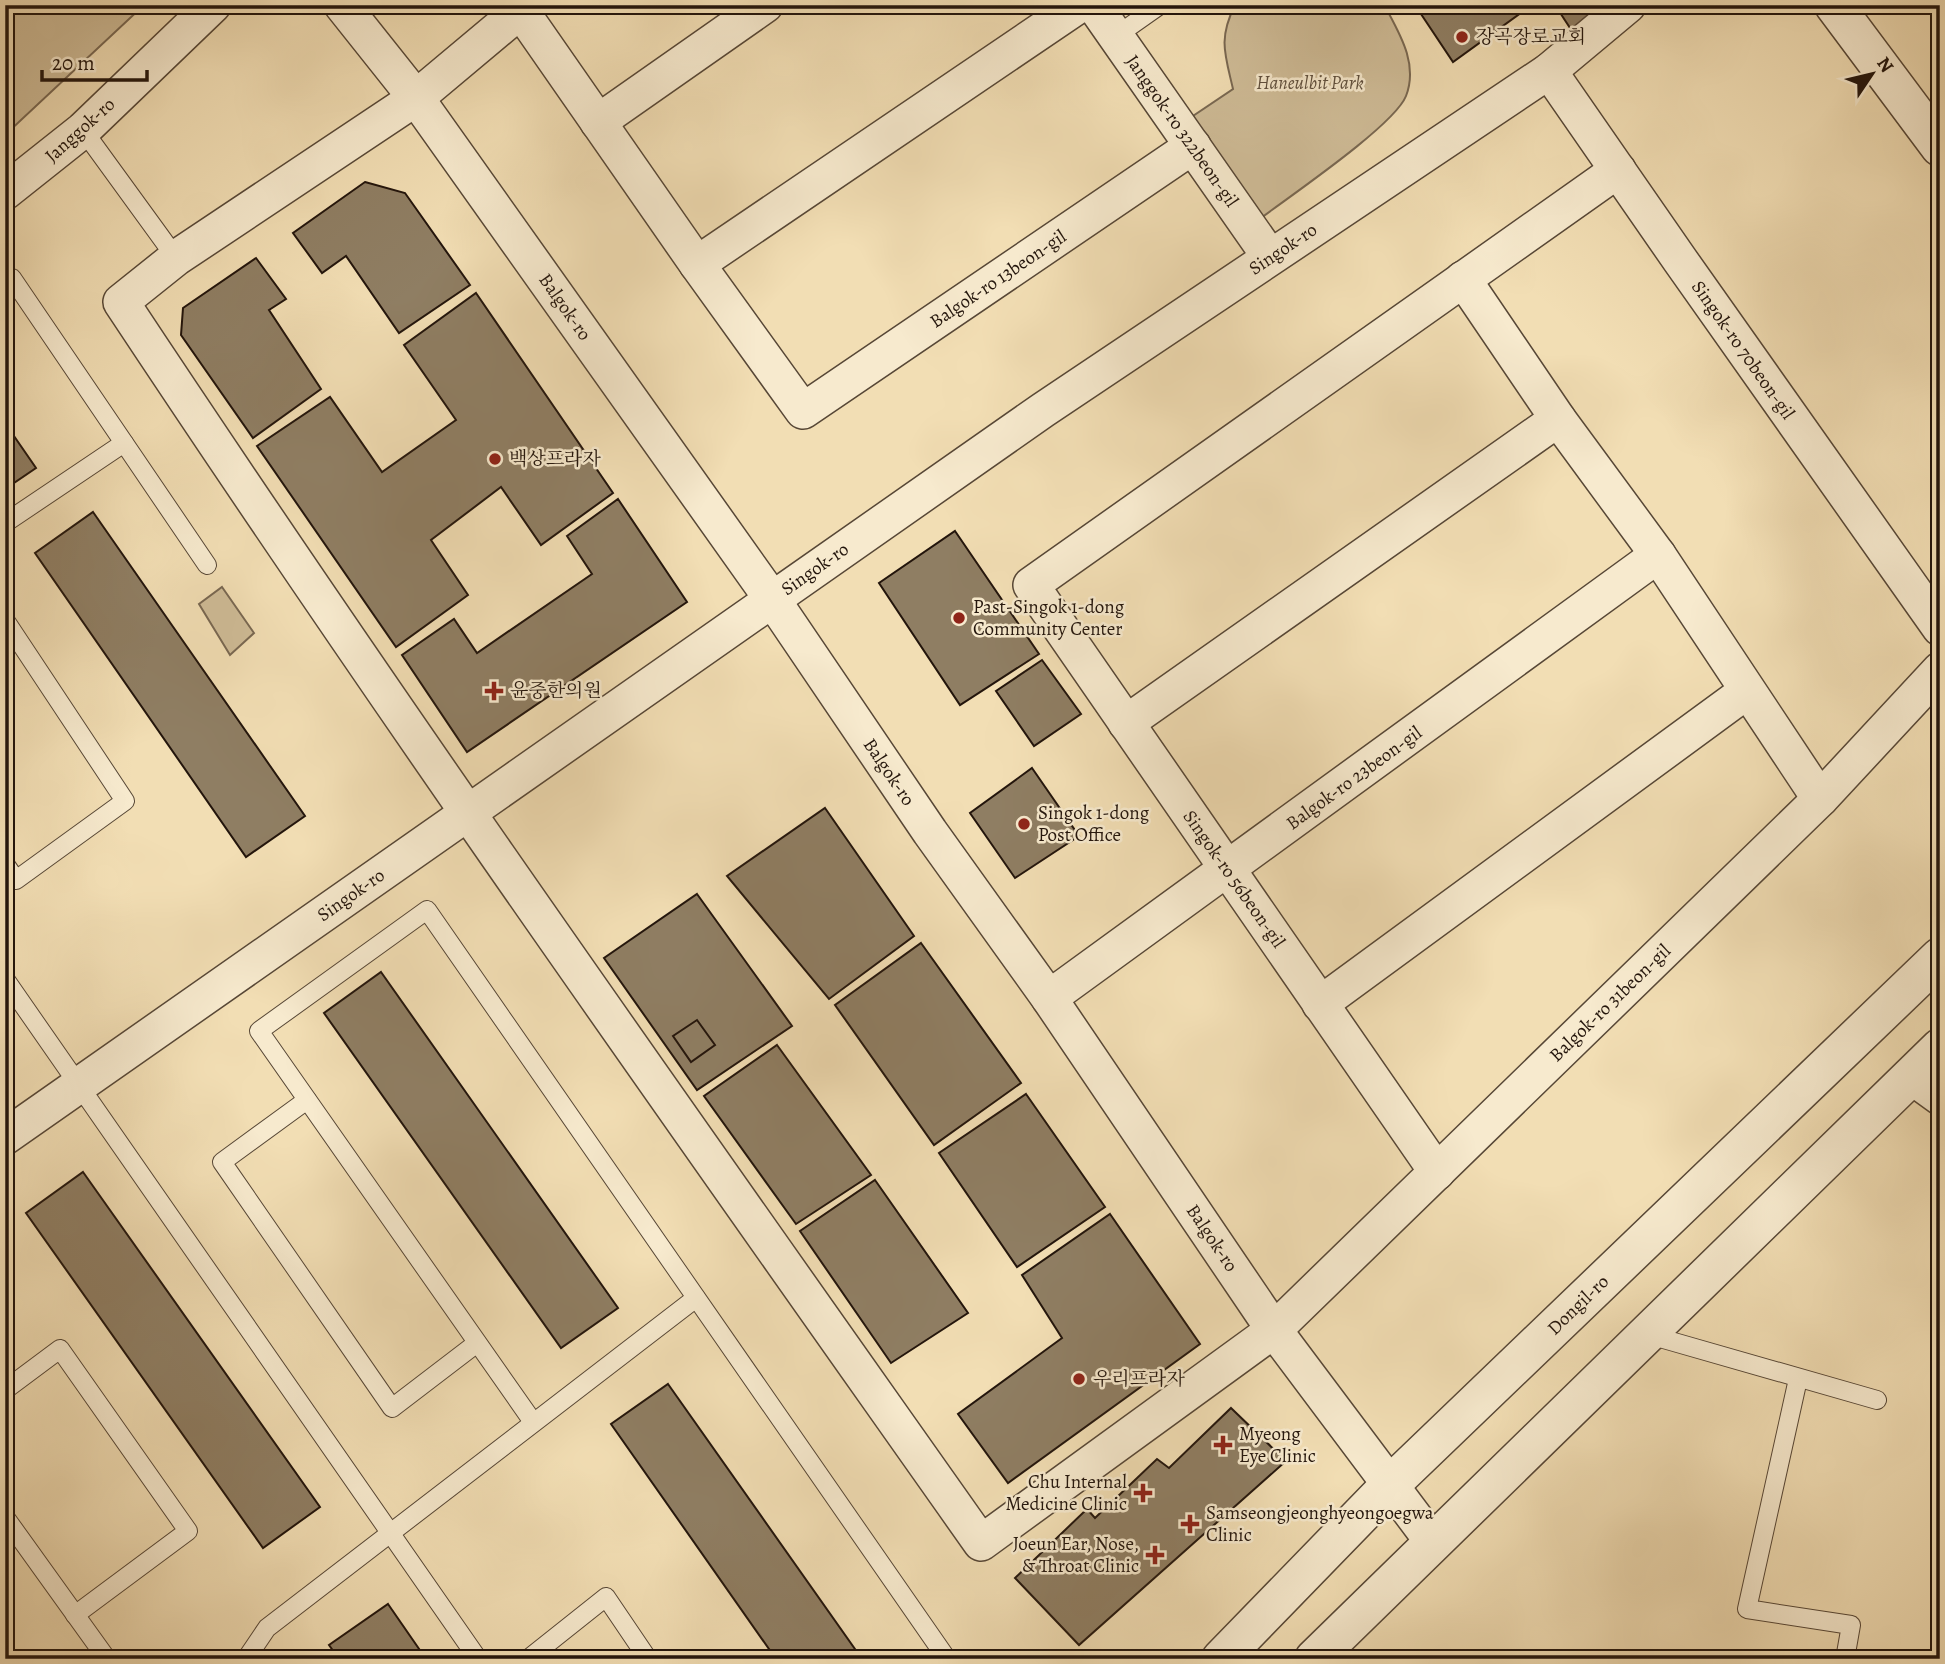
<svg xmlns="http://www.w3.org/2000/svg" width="1945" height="1664" font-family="Alegreya,'Noto Serif KR',serif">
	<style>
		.green { fill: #cfbc97; stroke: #796852; stroke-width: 2 }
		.building { fill: #8f7e63; stroke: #23150c; stroke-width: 2 }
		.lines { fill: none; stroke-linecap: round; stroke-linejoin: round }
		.service-casing { stroke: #574736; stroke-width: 20 }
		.minor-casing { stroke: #574736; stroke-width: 38 }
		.tertiary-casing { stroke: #574736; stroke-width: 41 }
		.service { stroke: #f7eace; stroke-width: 18 }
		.minor { stroke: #f7eace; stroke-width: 35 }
		.tertiary { stroke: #f7eace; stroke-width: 38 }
		.poi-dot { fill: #8f2418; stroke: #f7eace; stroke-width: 2.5 }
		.labels { text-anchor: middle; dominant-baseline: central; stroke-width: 5; stroke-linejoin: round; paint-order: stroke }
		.poi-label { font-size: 19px; fill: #23150c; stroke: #f7eace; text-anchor: start }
		.park-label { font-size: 19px; font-style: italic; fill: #5f4f3d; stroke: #f7eace }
		.street-label { font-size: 19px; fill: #23150c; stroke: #f7eace }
	</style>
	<rect width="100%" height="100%" fill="#f2deb4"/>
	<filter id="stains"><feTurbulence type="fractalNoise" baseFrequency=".00286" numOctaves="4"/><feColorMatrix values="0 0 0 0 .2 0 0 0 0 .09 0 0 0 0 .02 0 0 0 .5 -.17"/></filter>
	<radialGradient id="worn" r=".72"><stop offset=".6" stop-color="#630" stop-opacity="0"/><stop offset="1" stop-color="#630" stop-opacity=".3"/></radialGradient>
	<g class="green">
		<polygon points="5,5 144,5 5,135"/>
		<path d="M 1235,5 L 1389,5 L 1387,10 C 1401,36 1418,65 1406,96 C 1394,126 1287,198 1257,221 L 1187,120 L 1233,89 C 1225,54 1218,39 1235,5 Z"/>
		<polygon points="222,587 254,633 230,655 199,604"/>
	</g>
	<g class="building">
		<polygon points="1427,5 1532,5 1453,62 1419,11"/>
		<polygon points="1555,5 1609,5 1574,34"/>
		<polygon points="365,182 405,193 470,285 399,333 346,256 322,273 293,233"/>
		<polygon points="256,258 286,299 269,310 321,389 253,438 181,335 183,308"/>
		<polygon points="476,293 613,493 541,545 501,487 431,540 468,595 396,647 257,446 330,397 382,472 456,420 404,345"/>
		<polygon points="5,423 36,468 5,489"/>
		<polygon points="618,499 687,602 467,752 402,655 454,619 477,653 592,574 567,536"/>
		<polygon points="93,512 305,816 246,857 35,553"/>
		<polygon points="955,531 1039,654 960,705 879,583"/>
		<polygon points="1042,660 1081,714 1034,746 996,691"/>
		<polygon points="1032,768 1079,836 1015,878 970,813"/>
		<polygon points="825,808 914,936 829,999 727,876"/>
		<polygon points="697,894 792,1026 697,1090 604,958"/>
		<polygon points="921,943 1021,1083 934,1145 835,1005"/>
		<polygon points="381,972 618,1308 561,1348 324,1013"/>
		<polygon points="697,1020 715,1045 691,1062 673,1036"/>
		<polygon points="777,1045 871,1175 796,1224 704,1096"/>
		<polygon points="1026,1094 1105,1207 1017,1267 939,1153"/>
		<polygon points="83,1172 320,1507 263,1548 26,1213"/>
		<polygon points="875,1180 968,1313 891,1363 800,1231"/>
		<polygon points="1110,1214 1200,1344 1008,1483 958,1414 1062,1338 1022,1275"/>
		<polygon points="668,1384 862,1659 776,1659 611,1424"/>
		<polygon points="1231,1408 1286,1461 1079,1645 1015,1578 1087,1509 1095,1518 1157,1459 1169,1468"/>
		<polygon points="388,1604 426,1659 339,1659 329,1645"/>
	</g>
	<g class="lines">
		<g class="service-casing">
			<g id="service">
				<polyline points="1116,36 1160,5"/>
				<polyline points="83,130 176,258"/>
				<polyline points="5,282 12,278 207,565"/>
				<polyline points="5,523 124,443"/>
				<polyline points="5,620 125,801 16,880 5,864"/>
				<polyline points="5,979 478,1659"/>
				<polyline points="307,1100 222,1162 392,1408 477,1343"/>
				<polyline points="1646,1334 1877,1400"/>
				<polyline points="1798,1379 1747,1609 1851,1625 1845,1659"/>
				<polyline points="5,1390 60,1349 188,1531 75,1615"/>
				<polyline points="533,1422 259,1031 427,910 947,1659"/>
				<polyline points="5,1517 107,1659"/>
				<polyline points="246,1659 267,1628 696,1298"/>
				<polyline points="528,1659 606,1597 648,1659"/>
			</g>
		</g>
		<g class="minor-casing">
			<g id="minor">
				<polyline points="342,5 416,98 772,599 930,832 1049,998 1274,1330 1433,1542"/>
				<path d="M 527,5 L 416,98 L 176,258 L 121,302 C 399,722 691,1132 981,1543 L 1274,1330 L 1820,799 L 1940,670"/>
				<polyline points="1094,5 1270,257"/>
				<polyline points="521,11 697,264 803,411 1193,146"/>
				<polyline points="1549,71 1680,260 1940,628"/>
				<polyline points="598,122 765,5"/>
				<polyline points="5,192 83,130 213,5"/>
				<polyline points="697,264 1079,5"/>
				<polyline points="1463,279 1558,419 1658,555 1820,799"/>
				<polyline points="1126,723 1558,419"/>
				<polyline points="1049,998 1658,555"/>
				<polyline points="1320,1004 1747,691"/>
				<polyline points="1911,1076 1940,1097"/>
				<polyline points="5,1137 1043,410 1549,71 1628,5"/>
				<polyline points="1437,1172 1031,585 1618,170"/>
			</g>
		</g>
		<g class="tertiary-casing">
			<g id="tertiary">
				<polyline points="1834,5 1940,147"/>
				<polyline points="1221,1659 1390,1485 1940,957"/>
				<polyline points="1314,1659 1940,1048"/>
			</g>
		</g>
		<use href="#service" class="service"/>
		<use href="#minor" class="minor"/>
		<use href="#tertiary" class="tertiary"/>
	</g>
	<g class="poi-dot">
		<circle cx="1462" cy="37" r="7"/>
		<circle cx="495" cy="459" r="7"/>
		<circle cx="959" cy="618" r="7"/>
		<path d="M490.5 680.5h7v7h7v7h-7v7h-7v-7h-7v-7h7z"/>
		<circle cx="1024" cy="824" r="7"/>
		<circle cx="1079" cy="1379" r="7"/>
		<path d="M1219.5 1434.5h7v7h7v7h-7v7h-7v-7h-7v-7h7z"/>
		<path d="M1139.5 1482.5h7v7h7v7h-7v7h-7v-7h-7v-7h7z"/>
		<path d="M1186.5 1513.5h7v7h7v7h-7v7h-7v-7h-7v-7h7z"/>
		<path d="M1151.5 1544.5h7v7h7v7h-7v7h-7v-7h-7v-7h7z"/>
	</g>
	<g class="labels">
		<g class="poi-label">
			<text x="1476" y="37">장곡장로교회</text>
			<text x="509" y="459">백상프라자</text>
			<text x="973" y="607">Past-Singok 1-dong<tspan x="973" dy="22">Community Center</tspan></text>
			<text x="510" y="691">윤중한의원</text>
			<text x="1038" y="813">Singok 1-dong<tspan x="1038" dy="22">Post Office</tspan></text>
			<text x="1093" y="1379">우리프라자</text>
			<text x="1239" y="1434">Myeong<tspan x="1239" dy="22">Eye Clinic</tspan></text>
			<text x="1127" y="1482" text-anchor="end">Chu Internal<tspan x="1127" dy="22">Medicine Clinic</tspan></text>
			<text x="1206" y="1513">Samseongjeonghyeongoegwa<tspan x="1206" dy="22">Clinic</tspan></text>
			<text x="1139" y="1544" text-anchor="end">Joeun Ear, Nose,<tspan x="1139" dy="22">&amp; Throat Clinic</tspan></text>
		</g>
		<g class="park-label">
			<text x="1310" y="83">Haneulbit Park</text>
		</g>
		<g class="street-label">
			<text transform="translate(80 130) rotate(-42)">Janggok-ro</text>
			<text transform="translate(1182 131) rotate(55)">Janggok-ro 322beon-gil</text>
			<text transform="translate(1283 249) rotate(-34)">Singok-ro</text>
			<text transform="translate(998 279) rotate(-34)">Balgok-ro 13beon-gil</text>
			<text transform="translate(565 307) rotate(55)">Balgok-ro</text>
			<text transform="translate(1743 350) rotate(55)">Singok-ro 70beon-gil</text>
			<text transform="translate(815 569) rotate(-35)">Singok-ro</text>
			<text transform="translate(889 772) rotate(56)">Balgok-ro</text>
			<text transform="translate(1354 778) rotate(-36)">Balgok-ro 23beon-gil</text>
			<text transform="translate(1234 879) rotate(55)">Singok-ro 56beon-gil</text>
			<text transform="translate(351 895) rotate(-35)">Singok-ro</text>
			<text transform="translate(1610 1003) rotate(-44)">Balgok-ro 31beon-gil</text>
			<text transform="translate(1212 1238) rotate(56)">Balgok-ro</text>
			<text transform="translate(1578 1305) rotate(-44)">Dongil-ro</text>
		</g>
	</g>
	<rect width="1945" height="1664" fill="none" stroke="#f2deb4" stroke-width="28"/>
	<rect x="7" y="7" width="1931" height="1650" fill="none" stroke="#23150c" stroke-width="3.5"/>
	<rect x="14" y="14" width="1917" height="1636" fill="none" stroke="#23150c" stroke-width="2"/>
	<g transform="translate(1872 74) rotate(55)" stroke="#f7eace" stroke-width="5" paint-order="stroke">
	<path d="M0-5L12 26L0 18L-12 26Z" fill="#23150c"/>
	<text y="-10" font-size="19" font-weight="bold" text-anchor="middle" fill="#23150c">N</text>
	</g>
	<path d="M42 70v10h105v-10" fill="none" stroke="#23150c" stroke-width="3.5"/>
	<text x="52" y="70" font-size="21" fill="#23150c" stroke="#f7eace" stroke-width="5" paint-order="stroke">20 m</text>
	<rect width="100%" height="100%" filter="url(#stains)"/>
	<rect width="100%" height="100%" fill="url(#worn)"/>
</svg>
